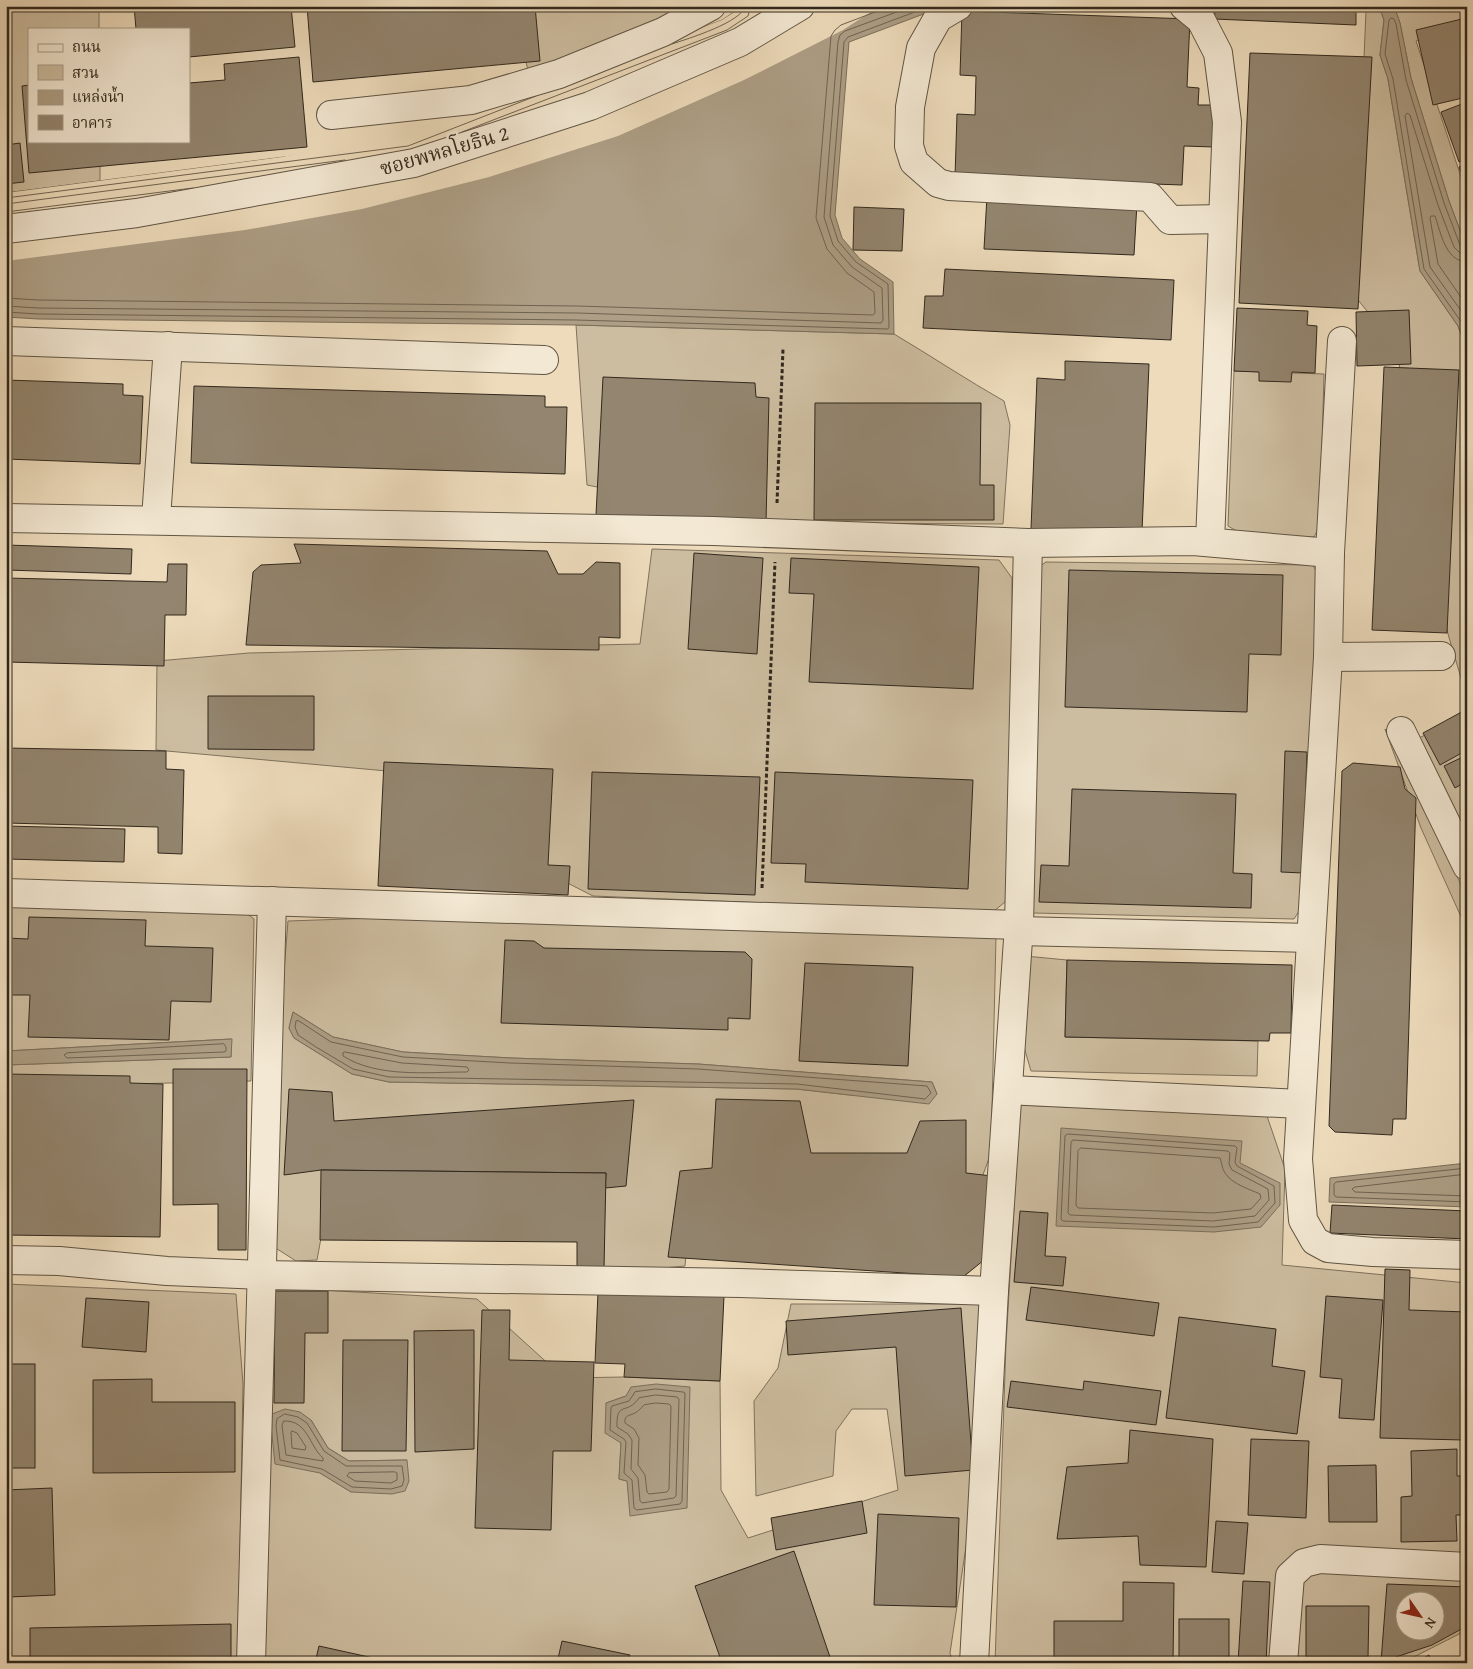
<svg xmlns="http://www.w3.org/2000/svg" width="1473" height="1669" font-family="'Gentium Book Plus','Noto Serif Thai',serif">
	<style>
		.green { fill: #cdbda0; stroke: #7f725e; fill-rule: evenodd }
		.water { fill: #ad9e85; stroke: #7b6f5b }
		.pier { fill: #eddbbb }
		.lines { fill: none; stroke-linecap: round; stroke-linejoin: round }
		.shore { stroke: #6f6351; stroke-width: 1 }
		.building { fill: #93856f; stroke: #31281d; fill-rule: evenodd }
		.minor-casing { stroke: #605544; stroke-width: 30 }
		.path { stroke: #31281d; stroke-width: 3; stroke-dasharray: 4 2.5; stroke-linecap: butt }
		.minor { stroke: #f3e8d3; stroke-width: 28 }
		.labels { text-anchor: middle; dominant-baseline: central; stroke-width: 5; stroke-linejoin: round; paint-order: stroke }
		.street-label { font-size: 20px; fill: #31281d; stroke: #f3e8d3 }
	</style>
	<rect width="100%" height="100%" fill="#eddbbb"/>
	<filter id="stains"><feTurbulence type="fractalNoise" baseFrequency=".004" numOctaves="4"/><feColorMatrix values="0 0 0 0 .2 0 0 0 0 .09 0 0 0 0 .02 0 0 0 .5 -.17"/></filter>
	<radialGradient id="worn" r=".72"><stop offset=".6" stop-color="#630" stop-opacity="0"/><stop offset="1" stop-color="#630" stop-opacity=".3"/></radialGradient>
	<g class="green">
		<polygon points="6,6 99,6 99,29 29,29 29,141 100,141 100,181 6,193"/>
		<polygon points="512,6 687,6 529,74"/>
		<polygon points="1362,6 1379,6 1384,20 1380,55 1388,79 1420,271 1458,326 1467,350 1467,687 1464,688 1448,634 1421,527 1397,348 1354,295 1366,11"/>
		<polygon points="1394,6 1462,6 1466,18 1416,41 1464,186 1467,186 1467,249 1449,201 1411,78 1400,23"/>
		<path d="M 576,325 L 894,334 C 931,356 967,380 1004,401 L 1010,425 L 1003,524 L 782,523 L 587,485 Z"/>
		<path d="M 1234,371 L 1324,374 L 1320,525 L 1314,537 C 1284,539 1254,543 1228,526 Z"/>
		<polygon points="652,549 999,560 1012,578 1012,896 993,912 593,896 540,869 442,776 156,750 157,661 249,653 640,644"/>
		<polygon points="1046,562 1313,565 1321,581 1303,905 1294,919 1033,913 1037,568"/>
		<polygon points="1467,714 1467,843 1417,739"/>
		<polygon points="1385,729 1467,897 1467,930 1421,828"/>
		<polygon points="6,906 238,907 254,919 251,1081 6,1087 6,1065 231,1057 231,1039 6,1051"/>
		<path d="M 376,918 L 996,937 L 991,1153 L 981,1180 L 693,1179 L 685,1266 L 593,1274 L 595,1186 L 331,1183 L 317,1260 L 296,1261 L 274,1247 L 282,997 L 288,921 ZM 293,1012 L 333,1037 L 403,1052 L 511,1058 L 698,1064 L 932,1082 L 937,1094 L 850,1095 L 797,1089 L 389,1082 L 352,1074 L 294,1038 L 289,1028 Z"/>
		<polygon points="1025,956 1067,960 1065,1037 1258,1041 1257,1076 1031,1071 1024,1047"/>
		<path d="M 1020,1105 L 1267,1116 L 1285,1169 L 1282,1265 L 1467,1283 L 1467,1630 L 1402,1663 L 995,1663 L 1006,1344 ZM 1406,1602 L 1436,1602 L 1436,1632 L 1406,1632 Z"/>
		<polygon points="6,1284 236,1294 243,1384 238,1663 6,1663"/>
		<path d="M 269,1287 L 477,1299 L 564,1378 L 624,1377 L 720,1381 L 721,1490 L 748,1538 L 898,1490 L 887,1409 L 852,1409 L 836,1431 L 833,1476 L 756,1496 L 754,1401 L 778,1368 L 791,1304 L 983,1304 L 976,1480 L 950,1653 L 953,1663 L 261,1663 ZM 626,1396 L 627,1481 L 619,1479 L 621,1443 L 606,1403 ZM 311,1420 L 328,1448 L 349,1461 L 407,1460 L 351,1492 L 320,1473 Z"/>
	</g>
	<g class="water">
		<polygon points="743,6 945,6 849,42 835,215 842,238 860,259 893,282 894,334 576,325 38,319 6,317 6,193 407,141 722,20"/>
		<polygon points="1379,6 1394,6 1400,23 1411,78 1449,201 1467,249 1467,350 1458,326 1420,271 1388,79 1380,55 1384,20"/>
		<polygon points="293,1012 333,1037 403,1052 511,1058 698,1064 932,1082 937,1094 929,1104 796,1089 389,1082 352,1074 294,1038 289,1028"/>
		<polygon points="232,1039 231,1057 6,1065 6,1051"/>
		<polygon points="1061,1128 1242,1141 1240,1163 1280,1183 1280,1205 1261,1227 1214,1232 1056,1226"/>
		<polygon points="1467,1163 1467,1207 1329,1202 1330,1178"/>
		<polygon points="656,1384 690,1387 687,1508 630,1516 627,1481 619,1479 621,1443 605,1433 606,1403 626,1396 631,1387"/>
		<polygon points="285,1409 300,1412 311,1420 328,1448 349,1461 407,1460 409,1481 405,1491 392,1494 351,1492 320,1473 275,1464 271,1426 272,1414"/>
	</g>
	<polygon class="pier" points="744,6 880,6 843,30 744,80 618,136 489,177 362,209 245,230 6,261 6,193 282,157 315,150 406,138 496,104 543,88 722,20"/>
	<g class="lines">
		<g class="shore">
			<path d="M 672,44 C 687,39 743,22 745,6"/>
			<polyline points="462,132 727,30 748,16 751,6"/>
			<polyline points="6,198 408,146 536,96"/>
			<polyline points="6,204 345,160"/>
			<polyline points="6,212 193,188"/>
			<polyline points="1467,248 1463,248 1460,245 1444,203 1406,80 1396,24 1394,19 1391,18 1389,20 1385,54 1393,79 1424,269 1462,323 1467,335"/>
			<polyline points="1467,254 1459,252 1454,247 1438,205 1410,115 1407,113 1405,116 1430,267 1467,319"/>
			<path d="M 1467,262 C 1445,261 1441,233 1435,216 L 1431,216 L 1430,218 L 1438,264 L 1467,306"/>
			<polyline points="6,298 38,300 577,306 873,315 875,313 874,292 847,273 827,249 816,218 831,36 835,30 841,25 891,6"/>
			<polyline points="6,306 38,308 577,313 881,323 883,320 882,288 852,267 833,245 824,217 838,42 840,35 845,31 913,6"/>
			<polyline points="6,312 38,314 576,320 888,329 889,327 888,284 856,262 838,241 830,216 844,42 848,37 928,7"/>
			<polygon points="299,1021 331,1042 403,1057 510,1063 698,1069 927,1086 931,1093 925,1099 797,1084 389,1077 353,1069 316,1047 298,1035 295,1027 296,1021"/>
			<polygon points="224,1044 226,1047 226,1051 224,1052 67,1058 64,1055 67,1053"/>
			<path d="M 345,1052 L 402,1063 L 467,1067 L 469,1070 L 467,1072 C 427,1072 378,1078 343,1056 L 343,1053 Z"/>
			<polygon points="1068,1134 1235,1146 1237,1148 1235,1162 1237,1166 1274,1186 1275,1203 1258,1222 1214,1227 1063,1221 1061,1219 1065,1136"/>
			<polygon points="1073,1140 1228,1151 1230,1153 1229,1164 1232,1170 1268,1189 1269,1200 1255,1216 1213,1221 1070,1215 1068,1213 1071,1143"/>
			<path d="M 1081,1148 L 1220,1158 C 1222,1163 1222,1169 1225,1173 C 1232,1184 1249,1189 1260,1194 L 1261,1198 L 1251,1209 L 1213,1213 L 1078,1208 L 1076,1205 L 1078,1151 Z"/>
			<polyline points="1467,1168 1336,1182 1334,1184 1334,1195 1336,1197 1467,1202"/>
			<polyline points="1467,1174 1355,1187 1352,1189 1355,1192 1467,1196"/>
			<polygon points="656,1389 683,1392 685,1393 682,1501 680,1504 637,1510 634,1508 632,1480 624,1473 626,1442 624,1439 610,1430 611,1408 612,1406 629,1401 635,1392"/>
			<path d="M 656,1395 L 677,1397 L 679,1399 L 676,1496 L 674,1498 L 642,1503 L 640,1501 L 638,1478 L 631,1469 L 632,1440 L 628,1434 L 617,1427 C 616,1400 627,1416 639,1398 Z"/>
			<path d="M 656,1403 L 669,1404 L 671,1406 L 669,1489 L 667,1492 L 649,1494 L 647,1492 L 645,1475 L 638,1465 L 639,1438 L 634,1429 L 625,1423 C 624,1415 629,1416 635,1413 C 639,1411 641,1408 644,1405 Z"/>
			<polygon points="285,1414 298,1417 307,1423 324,1451 346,1466 402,1466 404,1480 402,1486 391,1489 352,1487 322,1469 280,1460 276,1426 277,1419"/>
			<path d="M 284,1421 C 308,1420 309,1446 323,1458 L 323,1461 L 286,1455 L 282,1426 Z"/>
			<polygon points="292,1431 297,1433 306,1447 305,1450 292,1448 291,1433"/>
			<polygon points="395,1472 397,1473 397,1480 391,1483 355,1481 347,1476 349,1473"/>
		</g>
	</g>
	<g class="building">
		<polygon points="134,6 291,6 295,47 189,57 189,29 136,29"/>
		<polygon points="307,6 535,6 540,61 313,82"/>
		<polygon points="1216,6 1356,6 1356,25 1214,19"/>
		<polygon points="962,11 1190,19 1187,87 1199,88 1198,105 1216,105 1214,147 1184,146 1182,185 955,177 957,114 975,115 976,76 960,75"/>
		<polygon points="1466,18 1467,97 1433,105 1416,30"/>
		<polygon points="1250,53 1372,57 1358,309 1239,303"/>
		<polygon points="299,57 307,147 29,173 22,86 29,85 29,141 189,141 189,83 225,80 224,64"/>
		<polygon points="1467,102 1467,160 1459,162 1441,112"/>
		<polygon points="20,143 24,182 6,184 6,145"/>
		<polygon points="1467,164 1467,187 1459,167"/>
		<polygon points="987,196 1137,203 1134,255 984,249"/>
		<polygon points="854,207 904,209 902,251 853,250"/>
		<polygon points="945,269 1174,280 1171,340 923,328 925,296 943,296"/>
		<polygon points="1237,308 1308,311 1307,325 1317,326 1315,373 1292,372 1291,382 1259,381 1259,372 1234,371"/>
		<polygon points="1409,310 1411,364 1357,366 1356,312"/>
		<polygon points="1065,361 1149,364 1142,532 1031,529 1037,378 1065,380"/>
		<polygon points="1384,367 1459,370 1447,633 1372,630"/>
		<polygon points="603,377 755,383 756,397 769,398 766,522 596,515"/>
		<polygon points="6,380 123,384 123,395 143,396 140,464 6,459"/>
		<polygon points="194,386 545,396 545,407 567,407 565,474 191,463"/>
		<polygon points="815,403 981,403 980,485 994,485 994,520 814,520"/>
		<polygon points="294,544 547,551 558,574 583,574 596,562 620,563 620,638 599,637 599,650 246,645 253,572 261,565 301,563"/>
		<polygon points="6,545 132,549 131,574 6,570"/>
		<polygon points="694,553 763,558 757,654 688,649"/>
		<polygon points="791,558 979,567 973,689 809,682 814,594 789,593"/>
		<polygon points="168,564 187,564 186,615 165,615 164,666 6,662 6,578 167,582"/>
		<polygon points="1069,570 1283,575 1281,655 1249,654 1247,712 1065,707"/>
		<polygon points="208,696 314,696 314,750 208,749"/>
		<polygon points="1467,709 1467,750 1440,765 1423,733"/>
		<polygon points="6,748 166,751 166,769 184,770 182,854 158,853 158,827 6,823"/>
		<polygon points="1285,751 1307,752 1303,873 1281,872"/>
		<polygon points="1467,755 1467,781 1455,788 1444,766"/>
		<polygon points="384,762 553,769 548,865 570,866 568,895 378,886"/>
		<polygon points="1353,763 1400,767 1405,789 1416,798 1406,1119 1393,1119 1392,1135 1335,1132 1329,1126 1342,771"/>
		<polygon points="592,772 760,777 755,895 588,889"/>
		<polygon points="775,772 973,780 968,889 805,882 806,864 771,863"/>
		<polygon points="1072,789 1236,794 1233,873 1252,874 1251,908 1039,902 1041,865 1069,866"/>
		<polygon points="6,826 125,829 124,862 6,859"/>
		<polygon points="29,917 146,920 145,946 213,948 211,1002 171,1001 169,1040 28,1037 30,995 6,995 6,938 28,939"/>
		<polygon points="505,940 534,941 544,948 745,952 752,959 750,1019 728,1018 728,1030 501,1023"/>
		<polygon points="1067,960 1292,965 1291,1033 1270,1033 1269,1041 1065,1037"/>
		<polygon points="805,963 913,967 908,1066 799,1061"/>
		<polygon points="173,1069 247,1069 246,1250 218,1250 218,1204 173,1205"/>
		<polygon points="6,1074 130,1076 130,1083 163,1084 160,1237 6,1235"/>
		<polygon points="289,1089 332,1092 334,1121 634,1100 626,1186 605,1188 606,1173 321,1170 284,1175"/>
		<polygon points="716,1099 800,1101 811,1153 907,1153 920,1121 966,1120 966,1173 992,1176 984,1260 963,1277 668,1257 680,1171 712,1168"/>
		<polygon points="321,1170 606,1173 604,1268 577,1267 577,1242 320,1240"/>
		<polygon points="1332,1205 1467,1211 1467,1239 1330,1233"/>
		<polygon points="1020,1211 1048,1213 1045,1256 1066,1257 1063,1286 1014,1282"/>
		<polygon points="1385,1269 1410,1270 1409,1310 1467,1312 1464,1440 1380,1438"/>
		<polygon points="1031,1287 1159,1303 1154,1336 1026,1320"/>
		<polygon points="275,1291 328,1291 328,1333 305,1333 304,1403 274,1403"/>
		<polygon points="598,1292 724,1296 720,1381 624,1377 625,1364 595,1363"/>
		<polygon points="1326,1296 1383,1300 1374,1420 1339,1418 1342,1379 1320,1377"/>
		<polygon points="86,1298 149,1302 146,1352 82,1347"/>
		<polygon points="961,1308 973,1470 905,1476 896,1347 788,1355 786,1321"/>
		<polygon points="482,1310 510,1310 509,1360 594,1362 591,1451 553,1451 551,1530 475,1528"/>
		<polygon points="1179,1317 1276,1329 1272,1366 1305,1371 1297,1434 1166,1418"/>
		<polygon points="474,1330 474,1449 415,1452 414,1331"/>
		<polygon points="343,1340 408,1340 406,1451 342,1451"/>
		<rect x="6" y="1364" width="29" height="104"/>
		<polygon points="152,1379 152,1402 235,1402 235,1472 93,1473 93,1380"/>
		<polygon points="1011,1381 1083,1390 1084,1381 1161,1391 1156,1425 1007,1407"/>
		<polygon points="1130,1430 1213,1439 1206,1567 1140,1565 1138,1536 1057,1539 1067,1467 1128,1463"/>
		<polygon points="1251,1439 1309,1441 1306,1518 1248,1515"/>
		<polygon points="1457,1449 1457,1476 1467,1476 1467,1515 1456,1515 1457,1541 1401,1542 1401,1497 1412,1496 1411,1451"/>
		<polygon points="1376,1465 1377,1522 1329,1522 1328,1466"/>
		<polygon points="52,1488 55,1595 9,1597 11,1663 6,1663 6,1490"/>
		<polygon points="862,1501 867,1533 776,1550 771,1518"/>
		<polygon points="878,1514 959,1518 956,1607 874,1605"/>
		<polygon points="1216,1521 1248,1523 1244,1574 1212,1572"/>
		<polygon points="794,1551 832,1663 722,1663 695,1586"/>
		<polygon points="1243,1581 1270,1582 1266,1663 1238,1663"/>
		<polygon points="1123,1582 1174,1583 1173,1663 1054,1663 1054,1621 1123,1621"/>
		<path d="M 1387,1584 L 1467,1587 L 1467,1626 L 1432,1645 L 1381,1662 ZM 1406,1602 L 1436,1602 L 1436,1632 L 1406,1632 Z"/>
		<polygon points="1306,1606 1369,1606 1368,1657 1306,1657"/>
		<rect x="1179" y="1619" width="50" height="44"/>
		<polygon points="231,1624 231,1663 30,1663 30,1628"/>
		<polygon points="562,1641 630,1655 628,1663 557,1663"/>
		<polygon points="319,1646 396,1663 315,1663"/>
		<polygon points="1429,1655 1434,1663 1415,1663"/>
	</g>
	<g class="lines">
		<g class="minor-casing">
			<g id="minor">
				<polyline points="958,6 938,18 921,48 910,107 909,146 914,162 938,183 949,186 1150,197 1170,220 1223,219"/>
				<polyline points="1184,6 1201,20 1218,53 1227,122 1210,542"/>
				<polyline points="331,115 471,100 559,74 663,32 711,6"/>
				<polyline points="6,229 137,213 414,163 590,106 740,42 800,6"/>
				<polyline points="6,341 544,360"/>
				<polyline points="6,518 713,531 1028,543 1193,541 1330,553 1342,341"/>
				<polyline points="156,519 168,346"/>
				<polyline points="1330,553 1328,657 1298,1159 1303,1220 1315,1241 1328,1248 1373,1252 1467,1255"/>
				<polyline points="1328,657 1441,656"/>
				<polyline points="1401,731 1467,866"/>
				<polyline points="6,893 1019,925"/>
				<polyline points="1018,931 1311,938"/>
				<polyline points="1008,1090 1301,1104"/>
				<polyline points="6,1260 59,1261 167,1271 262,1275 740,1283 994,1291"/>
				<polyline points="251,1663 272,901"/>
				<polyline points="974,1663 994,1291 1019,925 1028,543"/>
				<polyline points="1283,1663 1290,1576 1304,1563 1320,1559 1467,1567"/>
			</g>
		</g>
		<g class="path">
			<polyline points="777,503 783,349"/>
			<polyline points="762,888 775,562"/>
		</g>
		<use href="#minor" class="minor"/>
	</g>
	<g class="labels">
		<g class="street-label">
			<text transform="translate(444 150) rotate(-16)">ซอยพหลโยธิน 2</text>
		</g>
	</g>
	<rect width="1473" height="1669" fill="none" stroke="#eddbbb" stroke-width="25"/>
	<rect x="8" y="8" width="1458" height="1654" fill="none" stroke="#31281d" stroke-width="2.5"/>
	<rect x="12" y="12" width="1448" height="1644" fill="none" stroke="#31281d"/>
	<rect x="28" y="28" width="162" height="115" fill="#f3e8d3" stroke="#a59b8a"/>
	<rect x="38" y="44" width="25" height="8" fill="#f3e8d3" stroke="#a59b8a"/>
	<text x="72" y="52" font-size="15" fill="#31281d">ถนน</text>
	<rect x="38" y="65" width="25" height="15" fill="#cdbda0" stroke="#a59b8a"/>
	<text x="72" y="78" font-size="15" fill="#31281d">สวน</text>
	<rect x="38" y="90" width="25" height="15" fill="#ad9e85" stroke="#a59b8a"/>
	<text x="72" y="102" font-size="15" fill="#31281d">แหล่งน้ำ</text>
	<rect x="38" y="115" width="25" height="15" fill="#93856f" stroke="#a59b8a"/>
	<text x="72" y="128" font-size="15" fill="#31281d">อาคาร</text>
	<g transform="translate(1420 1616) rotate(124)"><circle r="24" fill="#f3e8d3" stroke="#a59b8a"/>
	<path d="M0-4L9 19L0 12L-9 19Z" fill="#8f2418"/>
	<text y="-8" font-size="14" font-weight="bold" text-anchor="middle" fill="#31281d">N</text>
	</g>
	<rect width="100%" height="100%" filter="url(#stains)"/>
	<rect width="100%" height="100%" fill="url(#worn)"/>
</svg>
